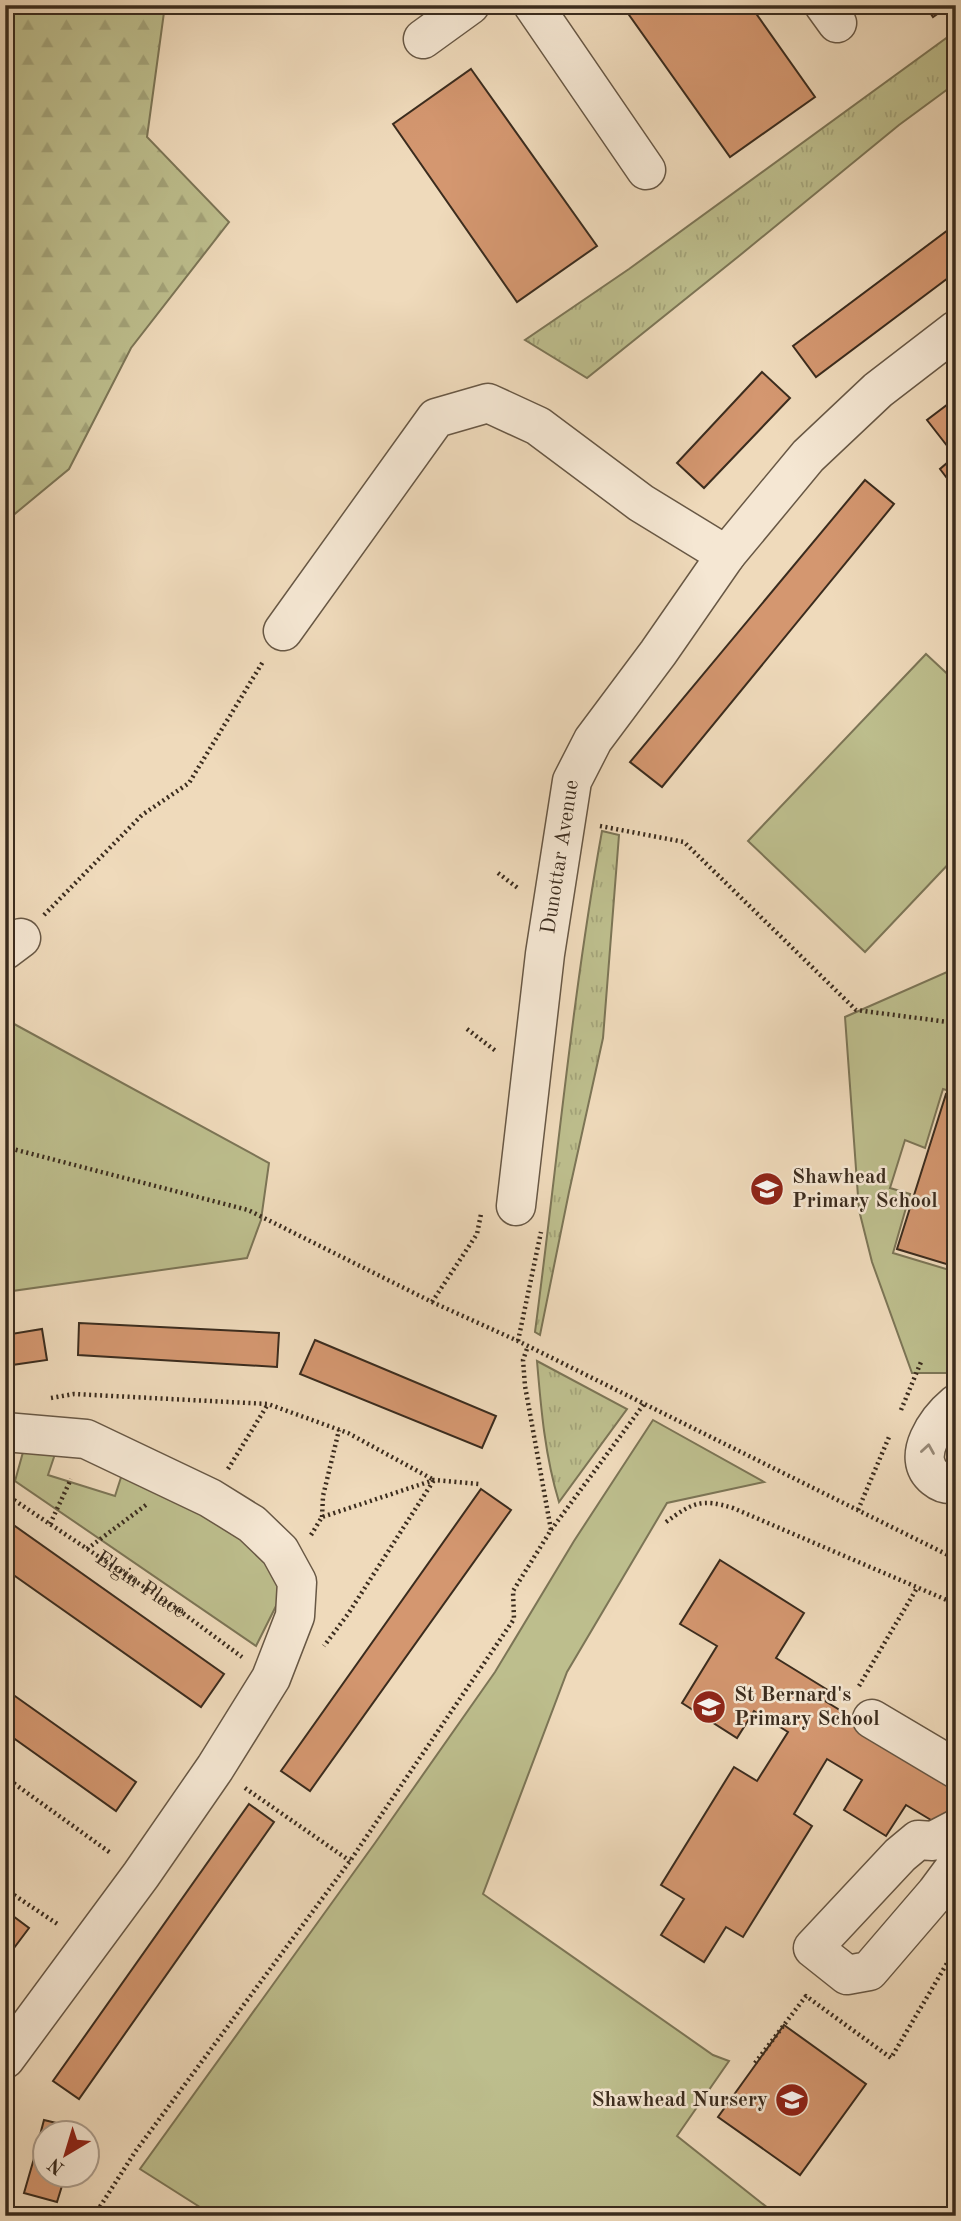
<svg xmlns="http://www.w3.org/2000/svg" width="961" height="2221" font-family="'Old Standard TT',serif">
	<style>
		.grass { fill: url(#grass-tufts); stroke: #7c7556; stroke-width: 2 }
		.forest { fill: url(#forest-firs); stroke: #7c7556; stroke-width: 2 }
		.park { fill: #bdbe8d; stroke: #7c7556; stroke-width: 2 }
		.building { fill: #d49770; stroke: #3b2c1e; stroke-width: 2 }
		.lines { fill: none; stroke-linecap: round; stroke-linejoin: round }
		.minor-casing { stroke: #685845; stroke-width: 41 }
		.path { stroke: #3b2c1e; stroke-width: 4.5; stroke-dasharray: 2 3.5; stroke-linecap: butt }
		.minor { stroke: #f5e7d3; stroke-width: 38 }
		.oneway { stroke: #988a78 }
		.labels { text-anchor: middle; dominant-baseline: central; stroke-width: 5; stroke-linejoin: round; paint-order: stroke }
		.street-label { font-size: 21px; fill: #3b2c1e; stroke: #f5e7d3 }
		.poi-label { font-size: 21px; font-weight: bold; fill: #3b2c1e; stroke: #f5e7d3; text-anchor: start }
	</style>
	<defs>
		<pattern id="grass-tufts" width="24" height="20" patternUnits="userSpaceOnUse" patternTransform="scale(1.75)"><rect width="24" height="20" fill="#bdbe8d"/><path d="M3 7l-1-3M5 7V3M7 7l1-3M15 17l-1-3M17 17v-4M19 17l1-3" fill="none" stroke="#a3a379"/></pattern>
		<pattern id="forest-firs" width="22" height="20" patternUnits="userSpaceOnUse" patternTransform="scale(1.75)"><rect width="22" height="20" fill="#bdbe8d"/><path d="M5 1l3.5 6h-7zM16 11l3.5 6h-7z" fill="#a3a379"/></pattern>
	</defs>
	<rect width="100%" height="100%" fill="#efdabb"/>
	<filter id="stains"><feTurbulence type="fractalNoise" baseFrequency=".00286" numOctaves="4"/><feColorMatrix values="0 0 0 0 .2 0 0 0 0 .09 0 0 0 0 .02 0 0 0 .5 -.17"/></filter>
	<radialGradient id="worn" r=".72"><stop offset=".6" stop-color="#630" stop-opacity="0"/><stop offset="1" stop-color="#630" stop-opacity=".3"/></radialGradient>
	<g class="grass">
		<polygon points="956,31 956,83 899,125 739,256 587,378 525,340 629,269"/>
		<path d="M 602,831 L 619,835 L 603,1038 L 569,1192 L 540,1335 L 535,1332 C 557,1165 572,997 602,831 Z"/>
		<path d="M 537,1361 L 627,1409 L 559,1502 C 545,1456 541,1409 537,1361 Z"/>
	</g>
	<polygon class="forest" points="5,5 165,5 147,137 229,222 131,348 69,469 5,522"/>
	<g class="park">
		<polygon points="926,654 956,682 956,856 865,952 748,841"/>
		<polygon points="956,968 956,1093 943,1089 925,1148 905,1140 890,1188 910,1194 893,1253 956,1272 956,1373 912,1373 872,1262 859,1210 845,1017"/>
		<polygon points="5,1019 269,1163 261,1220 247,1258 5,1292"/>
		<polygon points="653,1420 764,1482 667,1503 567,1672 483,1894 713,2055 729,2061 677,2136 778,2216 214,2216 140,2169 375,1843 495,1672 574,1541"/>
		<polygon points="25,1445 56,1451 48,1475 115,1496 125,1465 273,1554 282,1594 256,1646 15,1481"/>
	</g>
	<g class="building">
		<polygon points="622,5 750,5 815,97 730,157"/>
		<polygon points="925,5 950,5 933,17"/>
		<polygon points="471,69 597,246 517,302 393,124"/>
		<polygon points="956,224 956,272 816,377 793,346"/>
		<polygon points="762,372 790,398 704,488 677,463"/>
		<polygon points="956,398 956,490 940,469 955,456 927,420"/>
		<polygon points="865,480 894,504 662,787 630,762"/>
		<polygon points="946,1094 956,1097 956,1267 897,1249"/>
		<polygon points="79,1323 279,1333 277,1367 78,1355"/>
		<polygon points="42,1329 47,1360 5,1366 5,1335"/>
		<polygon points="315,1340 496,1416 482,1448 300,1374"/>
		<polygon points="481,1489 511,1510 310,1791 281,1771"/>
		<polygon points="5,1519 224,1674 201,1707 5,1569"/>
		<polygon points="720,1560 804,1613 776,1658 831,1692 825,1701 956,1781 956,1803 941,1826 906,1805 886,1836 844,1810 862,1780 827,1759 794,1814 812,1826 743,1937 726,1927 704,1962 661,1935 684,1899 661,1885 734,1767 757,1781 788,1732 754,1711 737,1738 682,1703 717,1646 680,1624"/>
		<polygon points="5,1689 136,1782 116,1811 5,1732"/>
		<polygon points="249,1804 274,1822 79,2099 53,2081"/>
		<polygon points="5,1910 29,1928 8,1956 5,1954"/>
		<polygon points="784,2025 866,2084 800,2175 718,2117"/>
		<polygon points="44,2120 77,2128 75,2134 46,2134 46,2157 35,2154"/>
		<polygon points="35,2155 46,2158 46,2176 65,2176 57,2202 24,2193"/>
		<polygon points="953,2207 956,2216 941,2216"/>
	</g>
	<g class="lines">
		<g class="minor-casing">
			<g id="minor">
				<polyline points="533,5 646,170"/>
				<polyline points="824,5 837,23"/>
				<polyline points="423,39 470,5"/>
				<polyline points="283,631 436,418 488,403 538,426 641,503 726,555"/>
				<polyline points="5,950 21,938"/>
				<path id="s2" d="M 516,1206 L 545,954 L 572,781 L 593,740 L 658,653 L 726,555 L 808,456 L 878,390 L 956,330"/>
				<path d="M 956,1404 C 938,1419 909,1457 935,1478 C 941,1483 948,1485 956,1484"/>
				<polyline points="5,1432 86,1439 210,1498 252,1524 280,1551 297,1582 295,1616 271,1678 215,1768 141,1875 5,2059"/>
				<polyline points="872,1719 956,1769"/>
				<polyline points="956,1829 933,1841 918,1840 900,1855 813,1948 847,1975 869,1971 936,1893 956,1866"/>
			</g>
		</g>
		<g class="path">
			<polyline points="600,826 684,842 856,1010 956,1023"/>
			<polyline points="498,873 519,889"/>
			<polyline points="44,915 142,815 189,783 264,660"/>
			<polyline points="467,1029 497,1052"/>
			<polyline points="5,1147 248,1210 432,1302 518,1341 956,1559"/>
			<polyline points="432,1302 477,1234 481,1214"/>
			<polyline points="518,1341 541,1232"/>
			<polyline points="51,1398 74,1394 268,1404 348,1433 434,1480 348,1614 324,1646"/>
			<polyline points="901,1410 921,1362"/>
			<polyline points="228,1469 268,1404"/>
			<path id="s1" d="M 5,1494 L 180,1611 L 242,1657"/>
			<polyline points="858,1510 889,1437"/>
			<polyline points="322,1517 323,1496 339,1430"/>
			<path d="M 666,1522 C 692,1503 701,1498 733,1508 L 956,1604"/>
			<polyline points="50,1524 71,1479"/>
			<polyline points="551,1530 644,1404"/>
			<polyline points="311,1535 322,1517 434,1480 479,1484"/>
			<polyline points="87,1549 146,1505"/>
			<polyline points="859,1686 917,1588"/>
			<polyline points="5,1777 112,1854"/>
			<polyline points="245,1788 350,1861"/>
			<polyline points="5,1889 59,1925"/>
			<polyline points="755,2063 806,1996 891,2058 956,1948"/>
			<polyline points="94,2216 135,2152 350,1861 514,1619 513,1591 551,1530 525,1386 523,1360 528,1346"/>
		</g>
		<use href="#minor" class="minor"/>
	</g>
	<defs><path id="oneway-chevron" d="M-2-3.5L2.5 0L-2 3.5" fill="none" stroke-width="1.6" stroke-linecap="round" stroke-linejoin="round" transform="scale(1.75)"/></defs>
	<use class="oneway" href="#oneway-chevron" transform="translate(928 1449) rotate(-81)"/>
	<defs>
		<g id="school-disc" transform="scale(1.75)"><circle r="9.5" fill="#8f2418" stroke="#f5e7d3"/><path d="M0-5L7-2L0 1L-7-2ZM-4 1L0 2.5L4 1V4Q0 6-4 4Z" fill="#fff"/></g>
	</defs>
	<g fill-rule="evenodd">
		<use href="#school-disc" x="767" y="1189"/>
		<use href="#school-disc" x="709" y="1707"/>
		<use href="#school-disc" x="792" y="2100"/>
	</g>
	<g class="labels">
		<g class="street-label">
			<text stroke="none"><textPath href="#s2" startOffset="352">Dunottar Avenue</textPath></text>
			<text stroke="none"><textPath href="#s1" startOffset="163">Elgin Place</textPath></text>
		</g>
		<g class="poi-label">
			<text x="792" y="1177">Shawhead<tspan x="792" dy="24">Primary School</tspan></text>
			<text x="734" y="1695">St Bernard's<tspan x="734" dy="24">Primary School</tspan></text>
			<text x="768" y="2100" text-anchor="end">Shawhead Nursery</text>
		</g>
	</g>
	<rect width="961" height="2221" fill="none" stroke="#efdabb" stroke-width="28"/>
	<rect x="7" y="7" width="947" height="2207" fill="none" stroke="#3b2c1e" stroke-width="3.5"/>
	<rect x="14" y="14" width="933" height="2193" fill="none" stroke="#3b2c1e" stroke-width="2"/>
	<g transform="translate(66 2154) rotate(218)"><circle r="33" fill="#f5e7d3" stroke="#ab9c8b" stroke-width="2"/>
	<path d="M0-5L12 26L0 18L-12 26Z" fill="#8f2418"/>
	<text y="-10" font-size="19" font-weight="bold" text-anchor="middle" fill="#3b2c1e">N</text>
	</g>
	<rect width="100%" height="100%" filter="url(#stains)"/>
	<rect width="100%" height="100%" fill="url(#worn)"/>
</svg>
